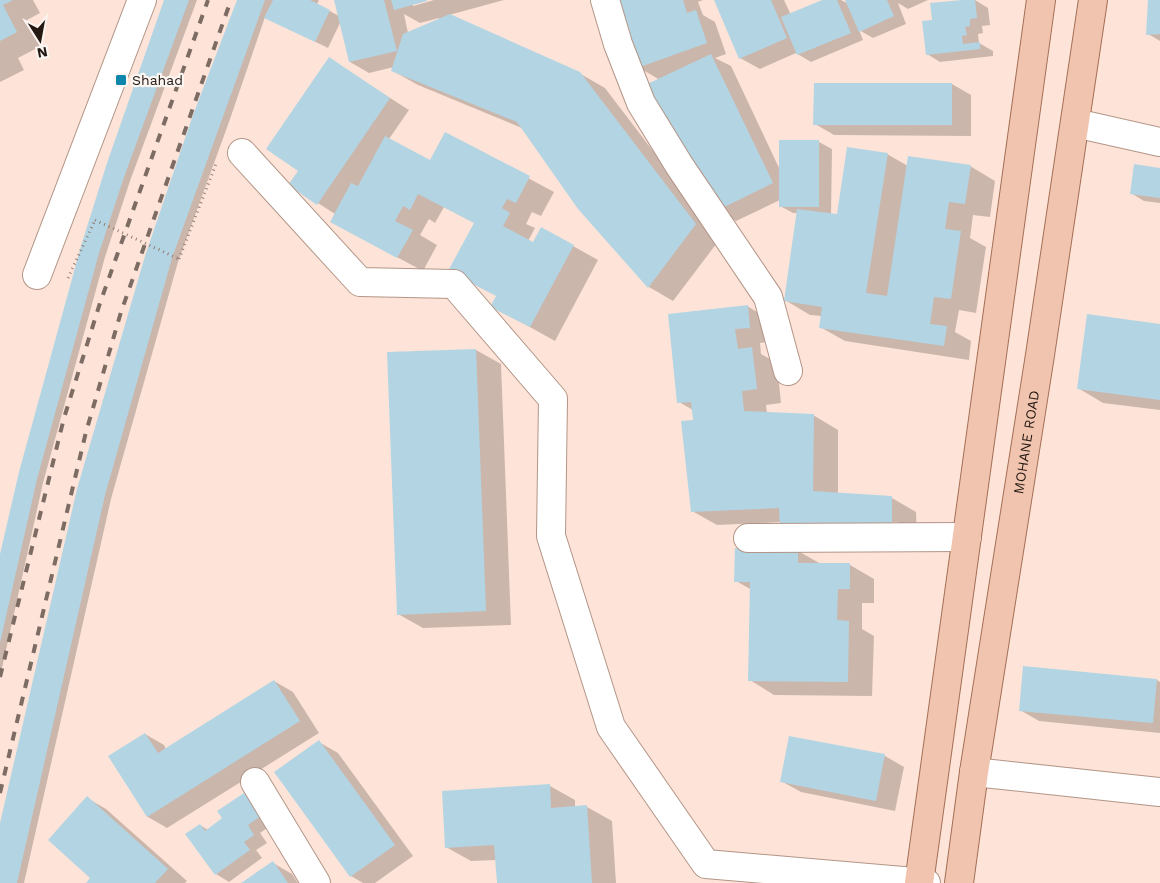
<svg xmlns="http://www.w3.org/2000/svg" width="1160" height="883" font-family="'Work Sans',sans-serif">
	<style>
		.shadow { fill: #0003; fill-rule: evenodd }
		.building { fill: #b3d5e3 }
		.lines { fill: none; stroke-linecap: round; stroke-linejoin: round }
		.minor-casing { stroke: #b29587; stroke-width: 30 }
		.major-casing { stroke: #a36f55; stroke-width: 30 }
		.path { stroke: #907d75; stroke-width: 3; stroke-dasharray: 1 4; stroke-linecap: butt }
		.minor { stroke: #fff; stroke-width: 28 }
		.major { stroke: #f1c4af; stroke-width: 28 }
		.rail { stroke: #7d6c64; stroke-width: 4; stroke-dasharray: 9 9; stroke-linecap: butt }
		.path-bridge { stroke: #907d75; stroke-width: 3; stroke-dasharray: 1 4; stroke-linecap: butt }
		.poi-dot { fill: #0c86aa; stroke: #fcf6f3; stroke-width: 2 }
		.labels { text-anchor: middle; dominant-baseline: central; stroke-width: 4.5; stroke-linejoin: round; paint-order: stroke }
		.poi-label { font-size: 14px; fill: #241913; stroke: #fcf6f3; text-anchor: start }
		.street-label { font-size: 14px; fill: #241913; stroke: #fcf6f3 }
	</style>
	<rect width="100%" height="100%" fill="#fee4d8"/>
	<g class="shadow">
		<polygon points="0,0 33,0 40,13 27,20 41,46 18,58 24,70 0,82"/>
		<polygon points="165,0 197,0 130,181 105,257 43,483 0,677 0,559"/>
		<path d="M 239,0 L 319,0 L 317,4 L 339,16 L 335,0 L 425,0 L 413,3 L 413,6 L 434,0 L 504,0 L 449,15 L 579,73 L 605,88 L 720,239 L 673,301 L 649,287 L 522,128 L 418,85 L 393,71 L 394,67 L 369,73 L 350,62 L 340,23 L 328,48 L 265,17 L 229,122 L 178,262 L 111,499 L 24,883 L 0,883 L 0,828 ZM 404,14 L 420,23 L 439,18 L 439,20 L 408,33 Z"/>
		<polygon points="614,0 703,0 698,2 703,15 715,22 726,54 715,58 731,66 780,170 819,142 832,149 831,215 838,216 887,154 908,166 970,166 995,181 990,217 973,215 970,238 986,247 976,313 959,310 955,332 971,341 969,360 845,341 820,327 822,316 810,315 785,300 798,213 793,213 780,206 780,200 736,221 717,210 674,127 660,119 660,80 638,67 632,31 624,12"/>
		<polygon points="716,0 784,0 791,15 825,0 841,0 849,4 847,0 928,0 908,9 898,3 906,24 873,38 859,30 863,40 811,62 796,53 760,69 740,58"/>
		<polygon points="975,0 988,8 990,25 982,26 983,33 978,34 979,43 993,51 993,56 940,62 927,54 933,21"/>
		<polygon points="1149,0 1160,0 1160,41 1148,34"/>
		<polygon points="329,59 409,110 389,139 431,162 446,134 554,192 541,216 532,212 526,224 535,228 528,241 533,243 573,246 598,260 555,341 492,306 497,296 475,223 444,207 435,223 429,219 420,235 437,245 423,271 331,222 335,214 290,185 300,171"/>
		<polygon points="952,84 971,95 971,136 834,135 815,124"/>
		<polygon points="1160,169 1160,203 1144,201 1131,193"/>
		<path d="M 747,306 L 772,321 L 774,341 L 760,343 L 761,354 L 777,363 L 781,403 L 766,405 L 767,413 L 813,415 L 838,430 L 838,494 L 892,498 L 916,512 L 917,537 L 781,522 L 717,525 L 692,511 L 694,421 L 693,410 L 679,402 ZM 898,522 L 899,525 L 803,525 Z"/>
		<polygon points="1160,325 1160,410 1103,403 1078,388"/>
		<polygon points="476,350 501,364 511,625 423,628 398,614"/>
		<polygon points="798,551 821,564 850,565 874,579 874,603 862,603 862,629 874,636 872,696 774,695 750,680 752,590 736,581"/>
		<polygon points="1157,680 1160,682 1160,733 1039,721 1020,710"/>
		<polygon points="274,681 293,692 319,733 167,828 148,817 110,756 145,734 164,745 166,749"/>
		<polygon points="790,737 885,756 904,767 895,811 801,792 781,781"/>
		<polygon points="319,742 338,753 413,856 375,883 363,883 351,876"/>
		<polygon points="550,786 575,800 575,807 587,807 612,821 616,883 498,883 497,860 471,861 446,847"/>
		<polygon points="244,794 257,802 273,824 260,833 267,843 256,850 262,858 229,882 216,874 200,825 208,830 224,818"/>
		<polygon points="87,798 106,809 187,881 185,883 88,883 92,878"/>
		<polygon points="273,863 292,874 298,883 243,883"/>
	</g>
	<g class="building">
		<polygon points="0,0 13,0 3,5 17,32 0,41"/>
		<polygon points="164,0 189,0 124,177 99,253 37,479 0,643 0,554 19,472 81,246 107,163"/>
		<polygon points="237,0 265,0 172,258 105,495 17,883 0,883 0,823 77,489 145,256 193,115"/>
		<polygon points="273,0 310,0 330,10 315,42 264,18"/>
		<polygon points="334,0 384,0 397,51 349,62"/>
		<polygon points="391,0 427,0 427,1 394,10"/>
		<polygon points="613,0 683,0 687,13 696,10 707,43 637,68 625,33 630,31 621,7"/>
		<polygon points="714,0 771,0 787,38 739,59"/>
		<polygon points="822,0 837,0 851,33 797,55 781,17"/>
		<polygon points="845,0 887,0 894,16 859,32"/>
		<polygon points="962,0 975,0 977,18 970,19 970,26 965,27 967,35 962,36 963,44 980,42 980,49 926,55 922,21 932,20 930,3"/>
		<polygon points="1148,0 1160,0 1160,34 1146,35"/>
		<polygon points="450,14 580,72 696,224 648,288 578,209 517,122 391,71 403,34"/>
		<polygon points="711,54 773,183 716,211 667,116 659,120 643,86"/>
		<polygon points="329,57 390,98 317,205 288,185 298,171 266,149"/>
		<polygon points="814,83 952,83 952,125 813,125"/>
		<polygon points="445,132 530,176 516,203 507,199 502,208 510,213 503,226 533,242 541,227 574,245 530,327 490,307 496,296 448,271 474,223 418,194 410,210 403,206 395,221 413,230 397,258 330,222 351,183 358,186 385,136 430,160"/>
		<rect x="779" y="140" width="40" height="67"/>
		<polygon points="847,147 888,153 866,293 887,296 908,156 971,165 965,204 949,202 945,229 961,231 951,299 934,297 930,324 947,326 944,346 819,328 822,307 784,301 797,209 837,214"/>
		<polygon points="1134,164 1160,168 1160,198 1130,194"/>
		<polygon points="748,305 750,328 735,329 738,349 752,347 757,389 742,391 744,411 814,414 813,491 892,496 892,523 780,527 779,508 691,512 681,421 693,420 691,402 677,403 668,314"/>
		<polygon points="1087,314 1160,324 1160,400 1077,389"/>
		<polygon points="476,349 486,611 397,615 387,352"/>
		<polygon points="735,548 798,550 798,563 850,563 850,589 838,589 837,620 849,621 848,682 748,681 750,582 734,582"/>
		<polygon points="1023,666 1157,679 1153,723 1019,711"/>
		<polygon points="274,680 300,721 147,817 108,756 145,733 158,753"/>
		<polygon points="789,736 885,754 876,801 780,782"/>
		<polygon points="319,740 395,845 350,877 274,772"/>
		<polygon points="550,784 551,808 587,805 592,883 497,883 494,845 445,848 442,791"/>
		<polygon points="244,793 261,816 248,825 254,835 244,842 250,850 215,875 185,834 200,824 205,831 222,818 217,811"/>
		<polygon points="87,796 168,869 155,883 86,883 90,878 48,840"/>
		<polygon points="273,861 288,883 241,883"/>
	</g>
	<g class="lines">
		<g class="minor-casing">
			<g id="minor">
				<polyline points="605,0 618,44 641,103 679,165 768,297 788,371"/>
				<polyline points="1075,123 1160,142"/>
				<polyline points="242,153 360,282 454,284 553,399 551,536 611,727 706,864 926,883"/>
				<polyline points="37,275 142,0"/>
				<polyline points="748,538 967,537"/>
				<polyline points="974,772 1160,792"/>
				<polyline points="255,782 316,883"/>
			</g>
		</g>
		<g class="major-casing">
			<g id="major">
				<polyline points="919,883 1041,0"/>
				<path id="s1" d="M 959,883 L 974,772 L 1040,355 L 1093,0"/>
			</g>
		</g>
		<g class="path">
			<polyline points="179,259 216,164"/>
			<polyline points="68,278 95,220"/>
		</g>
		<use href="#minor" class="minor"/>
		<use href="#major" class="major"/>
		<g class="rail">
			<polyline points="0,677 64,418 100,303 208,0"/>
			<polyline points="0,793 86,432 121,312 231,0"/>
		</g>
		<polyline class="path-bridge" points="95,220 179,259"/>
	</g>
	<rect class="poi-dot" x="115" y="74" width="12" height="12" rx="2.5"/>
	<g class="labels">
		<g class="poi-label">
			<text x="132" y="80">Shahad</text>
		</g>
		<g class="street-label">
			<text stroke="none"><textPath href="#s1" startOffset="446">MOHANE ROAD</textPath></text>
		</g>
	</g>
	<g transform="translate(40 40) rotate(169)" stroke="#fcf6f3" stroke-width="4" paint-order="stroke">
	<path d="M0-4L9 19L0 12L-9 19Z" fill="#241913"/>
	<text y="-8" font-size="14" font-weight="bold" text-anchor="middle" fill="#241913">N</text>
	</g>
</svg>
